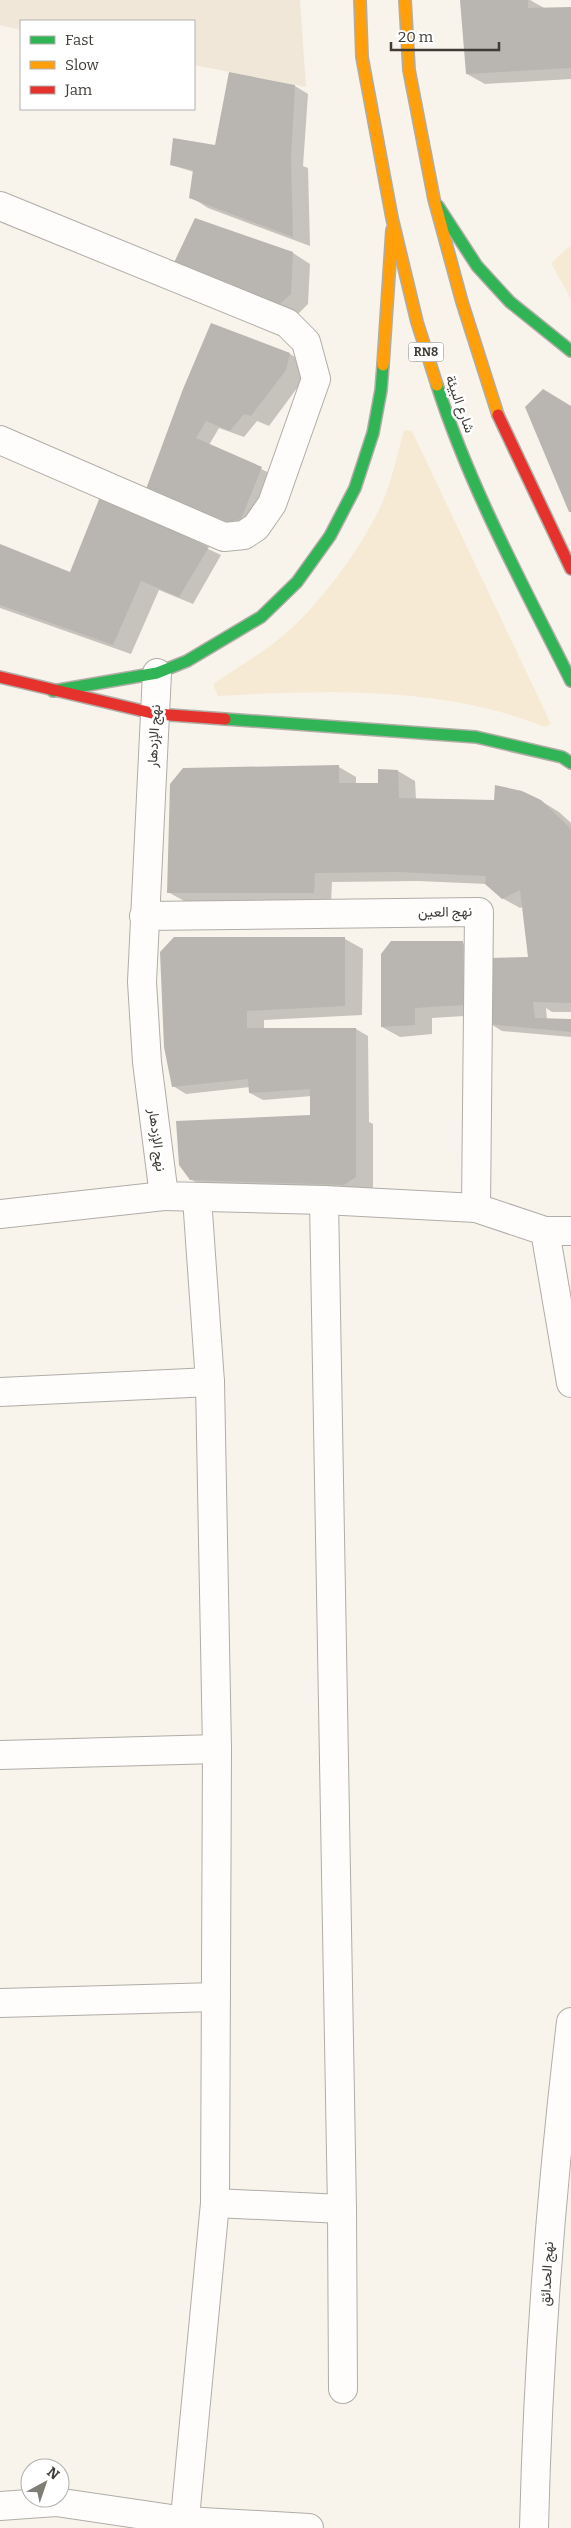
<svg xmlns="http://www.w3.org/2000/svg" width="571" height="2528" font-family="Bitter,Vazirmatn,serif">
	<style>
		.built { fill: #f0e7d8 }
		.green { fill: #f6ead4 }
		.shadow { fill: #0003 }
		.building { fill: #b9b5b0 }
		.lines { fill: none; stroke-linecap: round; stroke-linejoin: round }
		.street-casing { stroke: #b0ada7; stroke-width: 30 }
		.fast-casing { stroke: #b0ada7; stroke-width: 14 }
		.slow-casing { stroke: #b0ada7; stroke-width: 14 }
		.jam-casing { stroke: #b0ada7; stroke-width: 14 }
		.street { stroke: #fefdfc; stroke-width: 28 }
		.fast { stroke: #30b455; stroke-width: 11 }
		.slow { stroke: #ff9f0a; stroke-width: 11 }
		.jam { stroke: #e5322d; stroke-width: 11 }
		.labels { text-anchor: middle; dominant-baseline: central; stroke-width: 5; stroke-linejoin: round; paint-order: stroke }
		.shield { fill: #fff; stroke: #797672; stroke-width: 1 }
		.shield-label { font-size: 12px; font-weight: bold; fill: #3f3c36 }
		.street-label { font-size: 14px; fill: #3f3c36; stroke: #fff }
	</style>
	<rect width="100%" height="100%" fill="#f8f4ec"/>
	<polygon class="built" points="0,0 300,0 306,87 194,65 194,21 21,21 21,30 0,25"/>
	<g class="green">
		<polygon points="571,245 571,299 551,263"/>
		<path d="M 404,430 L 412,431 L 551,724 L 545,727 C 444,686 325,690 218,696 L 213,684 C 234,669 258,656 279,639 C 318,608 366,543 385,496 C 393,475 398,452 404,430 Z"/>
	</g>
	<g class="shadow">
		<polygon points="461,0 530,0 546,9 571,9 571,79 485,84 467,74"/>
		<polygon points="295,86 308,94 303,166 308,168 310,246 208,208 191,197 194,172 171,165 221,147"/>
		<polygon points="293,253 310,264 308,304 291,321 189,280"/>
		<polygon points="290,354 307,364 303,380 269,426 257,421 244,437 219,428 209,445 274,475 242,528 161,496 184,390"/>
		<polygon points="101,499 221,555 193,604 159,590 131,654 0,608 0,546 70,574"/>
		<polygon points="339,767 356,777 356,784 379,784 398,771 415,781 416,799 541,801 559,812 571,823 571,1012 552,1012 546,1008 547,1019 571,1019 571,1037 502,1031 489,1023 529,959 523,907 520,908 502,898 487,884 418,881 332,882 331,902 186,902 168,892"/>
		<polygon points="175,938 345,939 363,949 362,1015 264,1020 264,1030 356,1029 368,1036 369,1122 373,1124 373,1187 362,1194 208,1189 190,1179 312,1116 312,1096 263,1100 250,1093 250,1087 186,1094 173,1086"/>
		<polygon points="463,943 480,953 480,1015 432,1018 432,1034 400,1037 382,1027"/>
	</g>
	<g class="building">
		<polygon points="460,0 528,0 528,8 571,7 571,68 466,74"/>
		<polygon points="229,72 295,85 291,157 293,237 189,198 193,170 170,165 173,138 215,145"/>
		<polygon points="195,218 293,252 291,294 272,311 170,271"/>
		<polygon points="211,323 290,353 286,370 251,416 244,414 230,431 206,421 196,438 262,467 241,519 228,522 146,489 183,389"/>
		<polygon points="543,389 571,406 571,512 569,512 525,407"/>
		<polygon points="100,497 209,547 179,597 141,581 113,645 0,605 0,544 70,572"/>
		<polygon points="339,765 339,783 378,783 378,769 398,770 399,798 494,800 495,785 522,791 541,800 569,827 571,830 571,1003 533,1002 535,1018 571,1019 571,1032 488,1024 488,958 528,957 520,890 502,899 485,884 486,876 399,872 315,873 314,893 167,893 170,784 183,768"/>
		<polygon points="174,937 345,937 345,1006 247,1011 247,1028 356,1028 356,1177 344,1185 190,1180 179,1165 176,1121 310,1115 310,1089 249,1093 248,1079 172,1087 164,1047 160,952"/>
		<polygon points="391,941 463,941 463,1005 415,1008 415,1025 381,1027 381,954"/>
	</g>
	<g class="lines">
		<g class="street-casing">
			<g id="street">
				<polyline points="0,206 287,323 306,342 316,379 272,504 256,527 244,535 224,537 0,440"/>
				<polyline points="157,673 142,982 147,1062 164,1196 324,1200 476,1208 545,1231 571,1231"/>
				<polyline points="144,916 479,912 476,1208"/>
				<polyline points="324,1200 342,2209 343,2389"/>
				<polyline points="0,1214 164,1196"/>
				<polyline points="545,1231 571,1383"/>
				<polyline points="0,1392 210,1382"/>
				<polyline points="0,1755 217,1749"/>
				<polyline points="0,2003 216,1997"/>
				<polyline points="215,2203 342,2209"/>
				<polyline points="0,2506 56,2502 185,2521 309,2528"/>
				<polyline points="184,2528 215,2203 217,1749 210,1382 197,1198"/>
				<path d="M 534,2528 C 538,2359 551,2190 571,2022"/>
			</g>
		</g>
		<g class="fast-casing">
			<g id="fast">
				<polyline points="438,206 477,266 510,302 571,351"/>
				<path d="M 437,385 C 470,488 523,585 571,681"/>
				<polyline points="53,691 157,673 187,661 261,617 297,582 330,536 355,488 373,433 381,390 383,365"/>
				<polyline points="225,719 476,737 562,757 571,763"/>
			</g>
		</g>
		<g class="slow-casing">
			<g id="slow">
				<polyline points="360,0 362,57 392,218 417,322 437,385"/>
				<polyline points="405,0 409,70 434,199 462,302 498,415"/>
				<polyline points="383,365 392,230"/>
			</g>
		</g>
		<g class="jam-casing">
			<g id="jam">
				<polyline points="498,415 571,569"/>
				<polyline points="0,677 156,714 225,719"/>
			</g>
		</g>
		<use href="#street" class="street"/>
		<use href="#fast" class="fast"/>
		<use href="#slow" class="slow"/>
		<use href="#jam" class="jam"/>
	</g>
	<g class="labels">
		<rect class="shield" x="408.5" y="342.5" width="35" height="19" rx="4"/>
		<g class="shield-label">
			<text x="426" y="352">RN8</text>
		</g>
		<g class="street-label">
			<text transform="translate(460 404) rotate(70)">شارع البيئة</text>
			<text transform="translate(154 736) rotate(-87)">نهج الإزدهار</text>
			<text transform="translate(445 912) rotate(-1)">نهج العين</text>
			<text transform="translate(157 1140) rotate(83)">نهج الإزدهار</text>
			<text transform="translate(547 2274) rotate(-87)">نهج الحدائق</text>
		</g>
	</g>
	<rect x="20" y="20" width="175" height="90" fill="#ffffff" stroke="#b2b1af"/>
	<rect x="30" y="36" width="25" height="8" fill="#30b455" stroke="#b2b1af"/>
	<text x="65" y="45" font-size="15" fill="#3f3c36">Fast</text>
	<rect x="30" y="61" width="25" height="8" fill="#ff9f0a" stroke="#b2b1af"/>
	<text x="65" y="70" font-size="15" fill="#3f3c36">Slow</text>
	<rect x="30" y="86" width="25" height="8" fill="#e5322d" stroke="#b2b1af"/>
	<text x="65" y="95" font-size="15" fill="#3f3c36">Jam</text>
	<g transform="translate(45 2483) rotate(40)"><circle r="24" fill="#ffffff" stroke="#b2b1af"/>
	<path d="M0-4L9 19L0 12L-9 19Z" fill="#807c76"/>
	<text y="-8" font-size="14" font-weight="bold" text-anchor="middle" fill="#3f3c36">N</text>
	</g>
	<path d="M391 42v8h108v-8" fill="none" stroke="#3f3c36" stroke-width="2.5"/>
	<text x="398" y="42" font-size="15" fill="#3f3c36" stroke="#ffffff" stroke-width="4" paint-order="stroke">20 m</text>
</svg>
